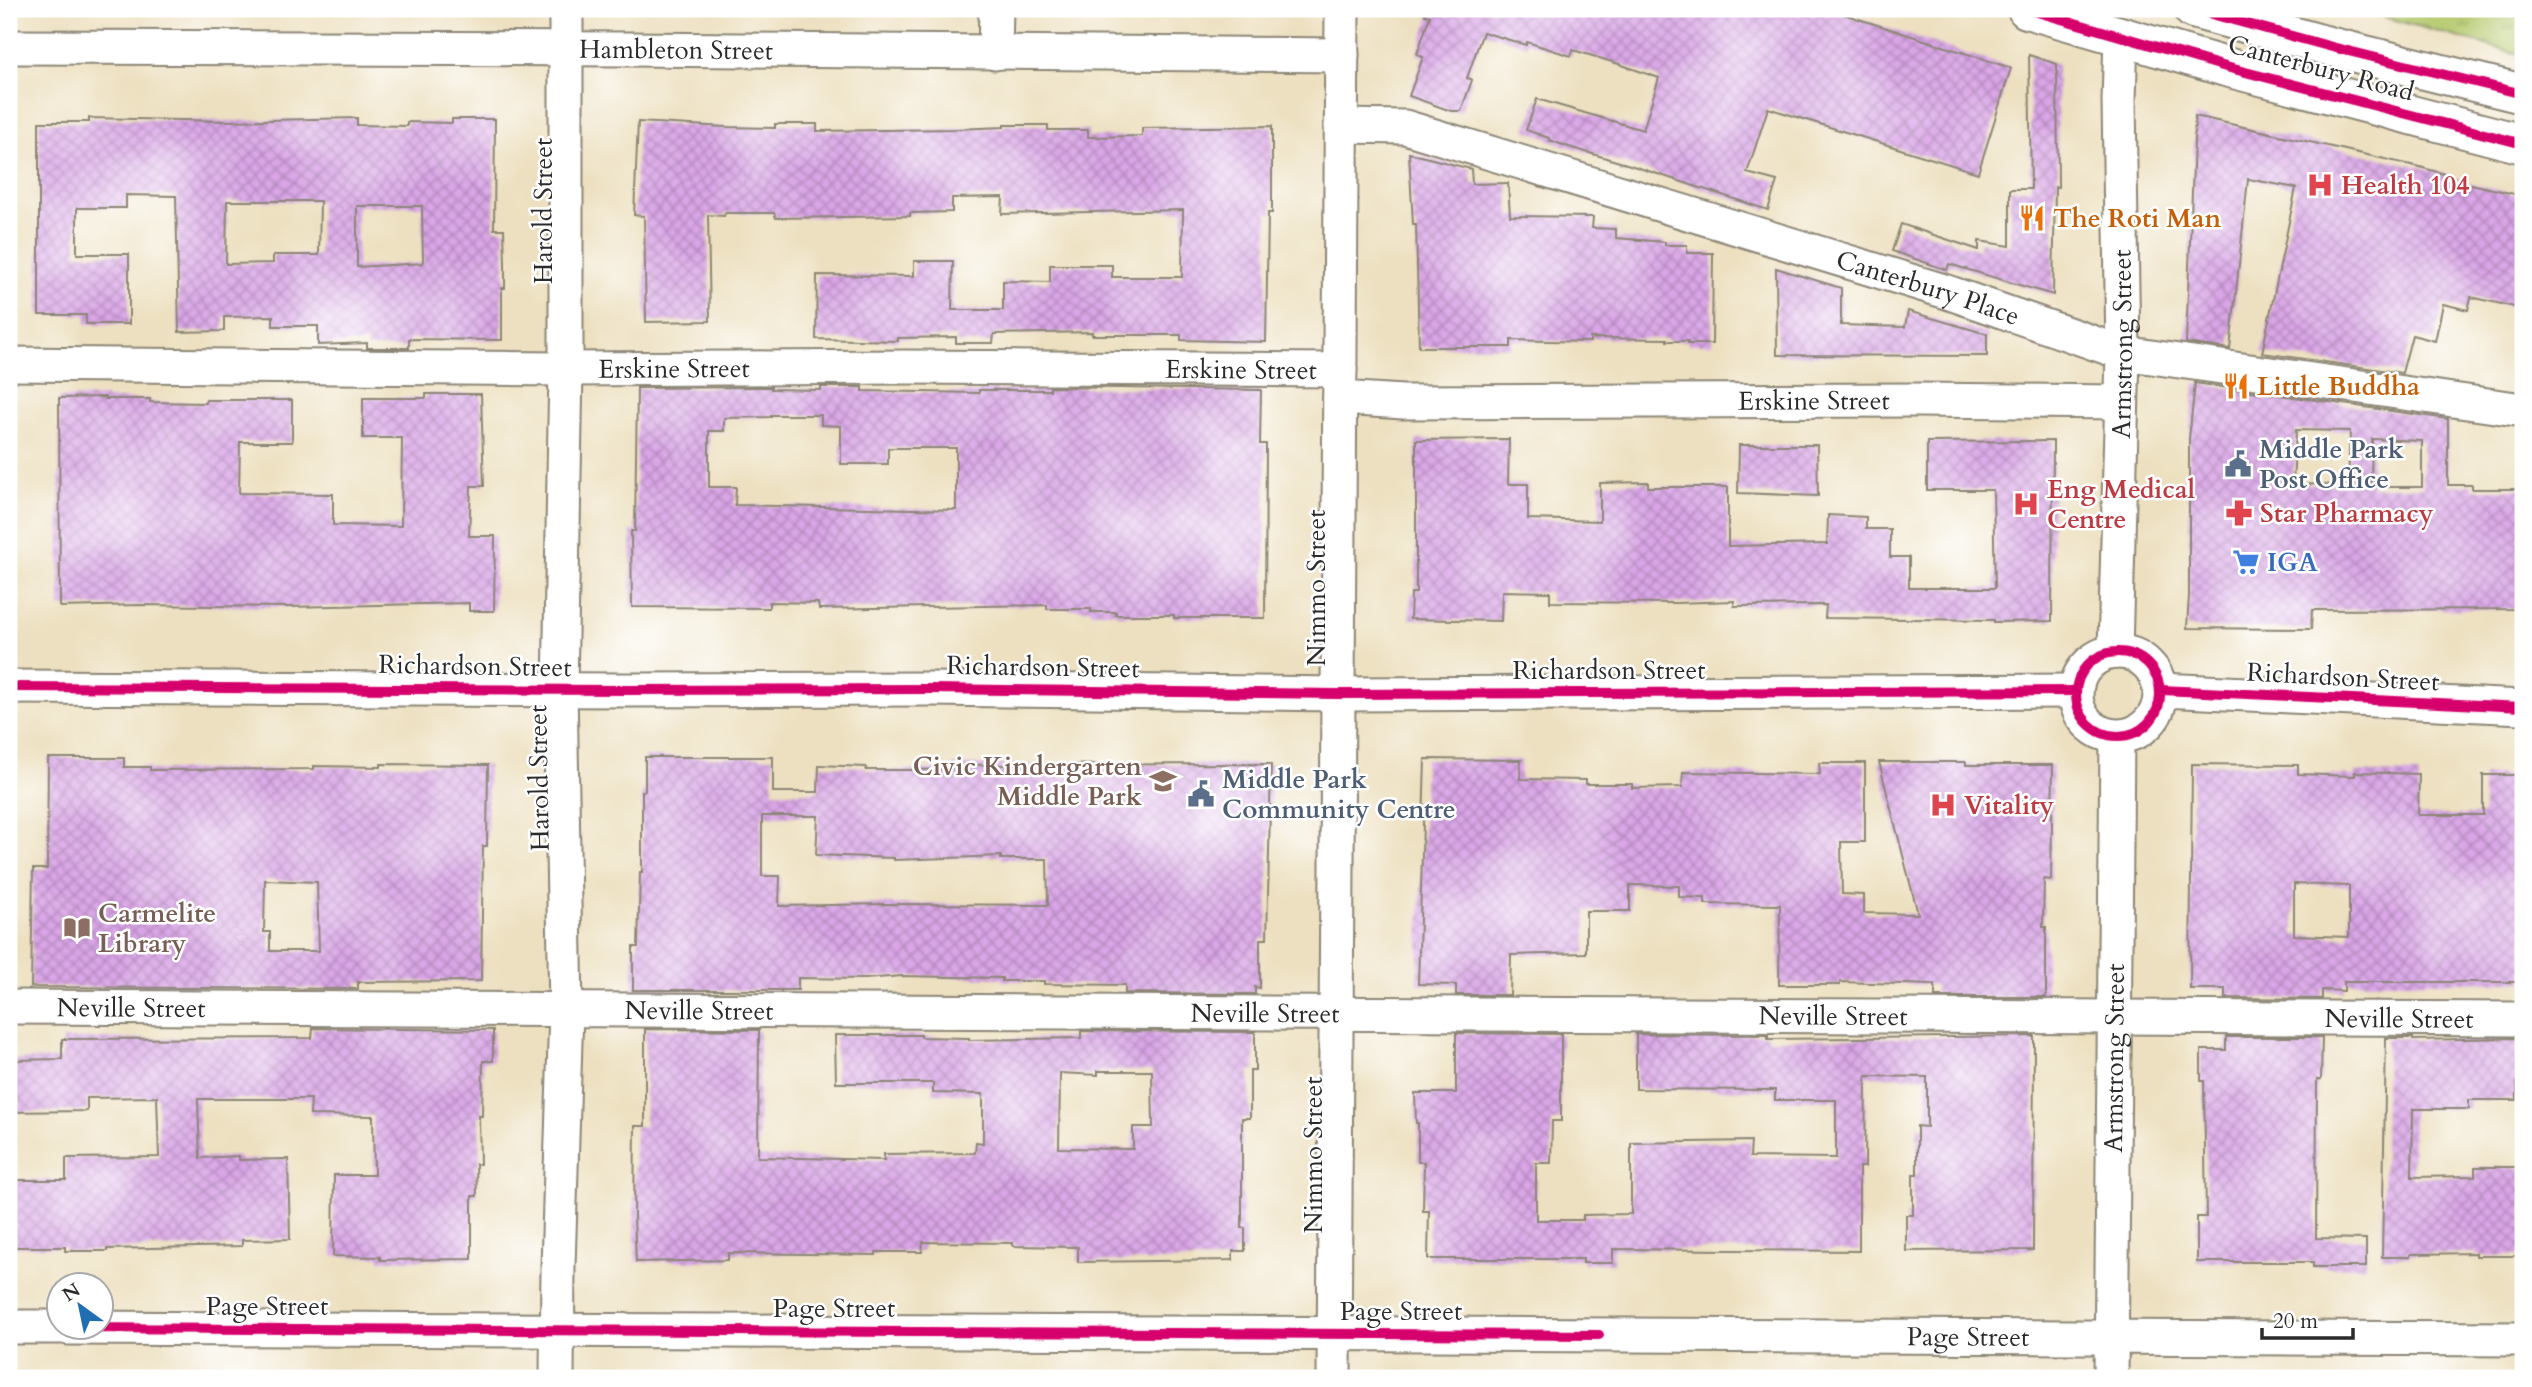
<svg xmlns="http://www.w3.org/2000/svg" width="2532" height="1387" font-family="Cardo,serif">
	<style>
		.park { fill: url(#park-tufts); stroke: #707a4c; stroke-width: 2 }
		.building { fill: url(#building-cross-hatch); fill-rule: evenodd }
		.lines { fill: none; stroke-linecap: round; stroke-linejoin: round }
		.minor-casing { stroke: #8c8676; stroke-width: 37 }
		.major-casing { stroke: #8c8676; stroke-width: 42 }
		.minor { stroke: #fff; stroke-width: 33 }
		.major { stroke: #fff; stroke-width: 38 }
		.cycleway-casing { stroke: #fff; stroke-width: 15 }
		.cycleway { stroke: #d6006c; stroke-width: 10 }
		.labels { text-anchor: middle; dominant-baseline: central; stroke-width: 5; stroke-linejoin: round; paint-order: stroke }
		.street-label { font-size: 26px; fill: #2b2b2b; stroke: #fff }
		.health-label { font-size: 26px; font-weight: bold; fill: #be3a42; stroke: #fff; text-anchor: start }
		.food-label { font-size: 26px; font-weight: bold; fill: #c56008; stroke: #fff; text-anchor: start }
		.service-label { font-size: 26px; font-weight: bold; fill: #4e5e75; stroke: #fff; text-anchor: start }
		.shop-label { font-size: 26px; font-weight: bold; fill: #366cbe; stroke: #fff; text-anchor: start }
		.education-label { font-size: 26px; font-weight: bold; fill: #785e54; stroke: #fff; text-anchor: end }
	</style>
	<defs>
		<pattern id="park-tufts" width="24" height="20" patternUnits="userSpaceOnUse" patternTransform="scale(1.75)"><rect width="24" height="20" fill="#b5c96d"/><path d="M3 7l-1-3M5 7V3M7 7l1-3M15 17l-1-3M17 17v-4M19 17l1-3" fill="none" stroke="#93a35a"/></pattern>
		<pattern id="building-cross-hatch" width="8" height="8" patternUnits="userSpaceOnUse" patternTransform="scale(1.75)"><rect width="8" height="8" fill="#daa6e7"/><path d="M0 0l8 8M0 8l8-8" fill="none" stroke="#b187bb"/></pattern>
	</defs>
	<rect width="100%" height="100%" fill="#fff"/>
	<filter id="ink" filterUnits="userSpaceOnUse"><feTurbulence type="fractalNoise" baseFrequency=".0143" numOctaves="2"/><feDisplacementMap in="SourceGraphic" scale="14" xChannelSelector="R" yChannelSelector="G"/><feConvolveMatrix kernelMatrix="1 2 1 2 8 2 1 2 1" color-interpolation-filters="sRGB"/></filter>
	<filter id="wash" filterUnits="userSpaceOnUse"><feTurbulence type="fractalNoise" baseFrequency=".00686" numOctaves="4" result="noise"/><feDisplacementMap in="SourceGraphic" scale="28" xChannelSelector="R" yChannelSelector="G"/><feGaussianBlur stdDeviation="1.57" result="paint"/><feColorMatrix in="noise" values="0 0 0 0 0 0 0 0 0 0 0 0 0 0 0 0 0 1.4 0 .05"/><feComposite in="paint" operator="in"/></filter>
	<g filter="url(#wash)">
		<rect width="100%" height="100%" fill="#ede0c0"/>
		<polygon class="park" points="2354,9 2523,9 2523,55"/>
		<g id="blocks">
			<g class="building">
				<polygon points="1426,9 1828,9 2011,68 1978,173 1768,108 1747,173 1777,181 1768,210 1630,165 1569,147 1549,140 1549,138 1526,130 1537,99 1643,130 1659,78 1619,64 1573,50 1571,56 1527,42 1526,45 1483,32 1467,78 1472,80 1461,111 1451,111 1409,96 1423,57 1417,54 1430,16 1425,15"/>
				<polygon points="2029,55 2057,64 2058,187 2055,187 2053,295 1949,264 1947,270 1892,251 1901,224 1979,250 1979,241 2010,246 2010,189 2031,189"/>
				<polygon points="2195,116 2420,167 2455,177 2454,180 2523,196 2523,309 2471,297 2468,310 2443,304 2435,341 2412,335 2402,373 2262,353 2296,188 2248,179 2230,349 2186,343"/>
				<path d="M 89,118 L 226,121 L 357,118 L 357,125 L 407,126 L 407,122 L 452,123 L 452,119 L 495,119 L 494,229 L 504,229 L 505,263 L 505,288 L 502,288 L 502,340 L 409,339 L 409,348 L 367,348 L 367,343 L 318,345 L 318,326 L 273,326 L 273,316 L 224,317 L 224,331 L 179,332 L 176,196 L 126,195 L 126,208 L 77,208 L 77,254 L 129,254 L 129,324 L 86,324 L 86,315 L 39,315 L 39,122 L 89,122 ZM 227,201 L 320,201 L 319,255 L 273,255 L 273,263 L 226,264 ZM 357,206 L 422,206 L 423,263 L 357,267 Z"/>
				<polygon points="638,122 726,127 775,128 775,124 817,124 817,131 955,129 1004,127 1004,125 1048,125 1048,130 1088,130 1088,137 1142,136 1142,128 1272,126 1272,213 1268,213 1266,342 1181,340 1181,335 1092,335 1092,332 994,334 993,343 956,343 956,337 898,338 898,341 816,339 817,275 914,276 914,261 953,261 952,310 1003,310 1003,281 1050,282 1050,265 1112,265 1112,277 1182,277 1183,210 1002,214 1003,197 952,198 952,212 910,213 910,216 776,218 774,213 725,213 724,216 708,215 710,321 646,322 644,216 634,215"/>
				<polygon points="1409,153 1471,169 1472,184 1508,183 1510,216 1593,217 1592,228 1616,229 1616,238 1665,242 1665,245 1687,245 1687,253 1713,253 1712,344 1688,344 1688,341 1667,341 1667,339 1590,338 1590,342 1511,340 1511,347 1419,347 1416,224 1413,224"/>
				<polygon points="1776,268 1841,288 1841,325 1905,327 1908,311 1987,334 1987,356 1777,355"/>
				<path d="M 2195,383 L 2448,419 L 2448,485 L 2472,485 L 2472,489 L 2523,489 L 2523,609 L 2312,610 L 2311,629 L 2187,628 L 2189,595 L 2189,439 ZM 2296,430 L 2350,431 L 2348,485 L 2293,484 ZM 2372,439 L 2422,441 L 2422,487 L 2371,487 Z"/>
				<path d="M 765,387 L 771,387 L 771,389 L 821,390 L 821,387 L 863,387 L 863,391 L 979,393 L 979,390 L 1050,390 L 1050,387 L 1261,390 L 1260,444 L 1266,444 L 1265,618 L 1174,618 L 1174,615 L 1116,615 L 1116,612 L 1091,612 L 1091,609 L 1047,609 L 1047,605 L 819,609 L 818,603 L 769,602 L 769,608 L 632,607 L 631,531 L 635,531 L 637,388 ZM 771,415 L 821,415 L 821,425 L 841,426 L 841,464 L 888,464 L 888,448 L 956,448 L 956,510 L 735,505 L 736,487 L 709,487 L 709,431 L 724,431 L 724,418 L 771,417 Z"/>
				<polygon points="426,394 481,394 484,486 471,486 469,536 495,536 494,611 469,611 469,603 287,607 140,605 60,607 59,398 105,397 105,399 150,399 150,402 205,403 206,400 292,400 292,442 240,442 239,493 333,494 333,525 401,526 402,438 363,438 363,398 426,398"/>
				<polygon points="1509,439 1508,484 1528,484 1528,519 1600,521 1600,483 1648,482 1648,487 1728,487 1728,546 1827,544 1828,515 1866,517 1866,529 1890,529 1890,557 1909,557 1909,588 1995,588 1993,490 1927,490 1927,442 2053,441 2052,621 1994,622 1994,620 1825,618 1826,605 1734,606 1734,601 1676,603 1550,602 1550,592 1502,591 1501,621 1410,619 1411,593 1416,593 1416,440"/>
				<polygon points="1739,445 1817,445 1818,496 1738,493"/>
				<path d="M 645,757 L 773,757 L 773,792 L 818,792 L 819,765 L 866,767 L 866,770 L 912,770 L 952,769 L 952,765 L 1271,764 L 1267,939 L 1260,939 L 1260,988 L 1255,987 L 1255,994 L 1125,993 L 1125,985 L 1044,984 L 1044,981 L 1002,981 L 1002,978 L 902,976 L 865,979 L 798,978 L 798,990 L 633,990 L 633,947 L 638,947 L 640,872 L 642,872 L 642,791 L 645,791 ZM 762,816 L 818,816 L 816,855 L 894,858 L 894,860 L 1001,856 L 1001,859 L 1047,859 L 1048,905 L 885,904 L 779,906 L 780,876 L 762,876 Z"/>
				<path d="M 48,758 L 124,758 L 124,767 L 150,767 L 150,770 L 314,769 L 314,766 L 381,767 L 381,764 L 488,765 L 487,846 L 483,846 L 481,981 L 358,982 L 358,989 L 31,987 L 33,869 L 47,869 ZM 265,880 L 317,882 L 319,951 L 270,951 L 270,932 L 264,932 Z"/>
				<polygon points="1425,759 1521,760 1520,779 1586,780 1586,784 1632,784 1632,788 1682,787 1683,772 1820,774 1819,763 1865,763 1865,842 1841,842 1842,894 1864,895 1864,913 1918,914 1879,762 1966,762 1966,765 2053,765 2051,880 2044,879 2043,927 2046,927 2046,997 1935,997 1935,985 1840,982 1840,985 1779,985 1780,905 1705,904 1705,898 1679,897 1679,886 1630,885 1630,911 1586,911 1586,953 1511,955 1510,995 1456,995 1456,985 1418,984"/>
				<path d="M 2192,764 L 2298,765 L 2298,774 L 2355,776 L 2355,772 L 2419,774 L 2418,815 L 2483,815 L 2483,775 L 2523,775 L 2523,982 L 2344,982 L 2344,991 L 2322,990 L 2322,999 L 2225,998 L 2225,989 L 2190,989 ZM 2294,884 L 2349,886 L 2349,937 L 2294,935 Z"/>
				<polygon points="313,1028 493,1030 493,1061 483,1061 482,1116 479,1116 480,1164 476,1164 477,1196 472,1196 472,1259 380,1260 380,1257 333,1256 334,1175 374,1175 373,1116 310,1115 311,1099 198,1099 200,1158 239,1156 239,1160 288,1159 290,1239 242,1240 242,1246 107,1249 107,1251 65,1251 65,1247 9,1247 9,1180 66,1180 66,1158 159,1157 157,1097 87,1098 87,1111 9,1112 9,1060 62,1059 62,1039 312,1038"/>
				<path d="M 645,1029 L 759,1030 L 758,1157 L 884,1160 L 884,1154 L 975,1153 L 976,1142 L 983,1143 L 983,1094 L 933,1093 L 933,1083 L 836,1083 L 835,1035 L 921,1035 L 921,1037 L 969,1038 L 969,1040 L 1081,1038 L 1081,1031 L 1255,1032 L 1255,1070 L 1250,1070 L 1250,1118 L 1242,1118 L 1242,1228 L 1245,1228 L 1245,1251 L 1233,1251 L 1233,1260 L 1078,1262 L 1078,1247 L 1013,1246 L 1013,1243 L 923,1242 L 922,1252 L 876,1252 L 876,1255 L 728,1253 L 728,1260 L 636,1262 L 634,1217 L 635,1126 L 645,1126 ZM 1098,1071 L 1152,1071 L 1153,1127 L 1133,1127 L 1133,1149 L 1059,1148 L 1060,1073 L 1098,1075 Z"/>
				<polygon points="1456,1033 1561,1034 1561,1121 1552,1121 1551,1163 1536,1163 1536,1220 1583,1220 1583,1215 1631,1214 1631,1143 1751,1141 1750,1157 1836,1158 1836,1100 1775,1100 1775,1090 1636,1089 1636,1034 1768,1035 1768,1039 2034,1036 2033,1250 1906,1251 1906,1215 1913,1215 1913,1174 1917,1174 1917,1126 1927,1127 1927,1077 1866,1076 1865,1167 1859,1167 1859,1251 1613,1249 1613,1263 1583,1263 1583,1259 1428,1259 1429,1211 1423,1211 1424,1162 1418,1162 1418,1123 1416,1123 1415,1093 1456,1093"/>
				<polygon points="2226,1037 2322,1037 2321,1080 2317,1080 2316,1238 2366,1239 2366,1267 2313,1267 2313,1262 2197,1262 2197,1217 2206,1217 2204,1081 2201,1081 2201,1050 2226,1050"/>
				<polygon points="2386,1038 2413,1038 2413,1040 2517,1038 2517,1100 2469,1100 2469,1109 2413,1109 2412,1177 2475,1176 2475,1167 2523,1167 2523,1256 2476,1256 2476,1253 2411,1254 2410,1257 2382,1257"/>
			</g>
		</g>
	</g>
	<g filter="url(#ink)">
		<use href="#blocks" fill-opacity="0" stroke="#8c8676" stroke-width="2"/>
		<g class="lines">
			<g class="minor-casing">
				<g id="minor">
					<path id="s1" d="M 9,47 L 629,49 L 1342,55"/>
					<polyline points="995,53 996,9"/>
					<path id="s2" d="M 1341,126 L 1405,127 L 1947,292 L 2123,353 L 2523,410"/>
					<path id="s3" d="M 9,364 L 566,369 L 905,367 L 1340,370"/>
					<path id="s4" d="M 1340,398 L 1403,402 L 1917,400 L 2121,402"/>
					<circle cx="2118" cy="694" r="42"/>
					<path id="s5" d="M 2115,652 L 2123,353 L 2119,100 L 2121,37"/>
					<polyline points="9,687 627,690 931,689 1337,694 2076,691"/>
					<polyline points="2161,690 2523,707"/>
					<path id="s6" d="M 9,1007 L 2523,1019"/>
					<polyline points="9,1327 60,1327"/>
					<path id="s7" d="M 68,1328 L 2523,1339"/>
					<polyline points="557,1378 558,1267 566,1010 560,689 566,369 566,9"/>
					<polyline points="1334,1378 1342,9"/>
					<path id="s8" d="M 2111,1378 L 2117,737"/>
				</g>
			</g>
			<g class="major-casing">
				<g id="major">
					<polyline points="2027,9 2226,67 2523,144"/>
					<polyline points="2193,9 2332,47 2523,94"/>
				</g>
			</g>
			<use href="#minor" class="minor"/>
			<use href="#major" class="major"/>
			<g class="cycleway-casing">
				<g id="cycleway">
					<polyline points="2027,9 2226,67 2523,144"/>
					<polyline points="2193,9 2332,47 2523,94"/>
					<circle cx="2118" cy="694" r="42"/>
					<polyline points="9,687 627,690 931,689 1337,694 2076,691"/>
					<polyline points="2161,690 2523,707"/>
					<polyline points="68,1328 1599,1335"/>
				</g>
			</g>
			<use href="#cycleway" class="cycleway"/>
		</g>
	</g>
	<defs>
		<g id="hospital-bare" transform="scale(2.1)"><path d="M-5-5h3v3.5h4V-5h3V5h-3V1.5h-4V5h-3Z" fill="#e0444e" stroke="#fff" stroke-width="2.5" paint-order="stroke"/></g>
		<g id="restaurant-bare" transform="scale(2.1)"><path d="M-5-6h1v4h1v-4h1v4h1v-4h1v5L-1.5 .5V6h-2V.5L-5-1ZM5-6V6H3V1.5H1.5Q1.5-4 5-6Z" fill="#e8710a" stroke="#fff" stroke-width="2.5" paint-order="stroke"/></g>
		<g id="civic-bare" transform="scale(2.1)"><path d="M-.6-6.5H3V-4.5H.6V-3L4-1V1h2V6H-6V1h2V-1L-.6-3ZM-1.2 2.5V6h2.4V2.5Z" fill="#5c6f8a" stroke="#fff" stroke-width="2.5" paint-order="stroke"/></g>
		<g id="pharmacy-bare" transform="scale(2.1)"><path d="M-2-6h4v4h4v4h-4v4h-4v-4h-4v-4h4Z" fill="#e0444e" stroke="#fff" stroke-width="2.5" paint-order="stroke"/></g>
		<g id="supermarket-bare" transform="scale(2.1)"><path d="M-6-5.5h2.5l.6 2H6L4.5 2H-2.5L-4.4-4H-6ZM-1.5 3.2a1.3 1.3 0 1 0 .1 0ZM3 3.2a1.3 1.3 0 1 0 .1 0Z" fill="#3f7fe0" stroke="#fff" stroke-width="2.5" paint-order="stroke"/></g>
		<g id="school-bare" transform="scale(2.1)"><path d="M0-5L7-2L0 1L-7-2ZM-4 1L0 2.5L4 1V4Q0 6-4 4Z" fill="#8d6e63" stroke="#fff" stroke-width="2.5" paint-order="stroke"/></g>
		<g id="library-bare" transform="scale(2.1)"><path d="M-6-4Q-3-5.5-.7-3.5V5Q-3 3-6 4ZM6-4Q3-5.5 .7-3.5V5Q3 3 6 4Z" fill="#8d6e63" stroke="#fff" stroke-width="2.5" paint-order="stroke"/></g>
	</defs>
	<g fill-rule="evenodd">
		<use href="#hospital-bare" x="2320" y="185"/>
		<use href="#restaurant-bare" x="2032" y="218"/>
		<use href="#restaurant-bare" x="2236" y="386"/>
		<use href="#civic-bare" x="2238" y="464"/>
		<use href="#hospital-bare" x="2026" y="504"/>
		<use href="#pharmacy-bare" x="2239" y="513"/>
		<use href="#supermarket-bare" x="2246" y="562"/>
		<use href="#school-bare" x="1163" y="781"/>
		<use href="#civic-bare" x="1201" y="794"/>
		<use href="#hospital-bare" x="1943" y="805"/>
		<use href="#library-bare" x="77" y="928"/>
	</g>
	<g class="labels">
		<g class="street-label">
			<text stroke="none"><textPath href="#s1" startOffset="667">Hambleton Street</textPath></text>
			<text transform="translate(2321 68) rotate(15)">Canterbury Road</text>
			<text transform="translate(543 211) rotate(-90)">Harold Street</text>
			<text stroke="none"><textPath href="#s2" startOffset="611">Canterbury Place</textPath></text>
			<text stroke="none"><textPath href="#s5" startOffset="308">Armstrong Street</textPath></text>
			<text stroke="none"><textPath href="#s3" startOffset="665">Erskine Street</textPath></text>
			<text stroke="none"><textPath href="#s3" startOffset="1232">Erskine Street</textPath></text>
			<text stroke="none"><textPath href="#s4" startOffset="474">Erskine Street</textPath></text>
			<text transform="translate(1316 588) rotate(-90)">Nimmo Street</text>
			<text transform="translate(475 666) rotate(1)">Richardson Street</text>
			<text transform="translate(1043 667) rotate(1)">Richardson Street</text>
			<text x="1609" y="670">Richardson Street</text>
			<text transform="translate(2343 677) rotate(3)">Richardson Street</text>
			<text transform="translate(539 778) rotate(-91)">Harold Street</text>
			<text stroke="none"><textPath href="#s6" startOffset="122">Neville Street</textPath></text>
			<text stroke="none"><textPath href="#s6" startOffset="690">Neville Street</textPath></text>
			<text stroke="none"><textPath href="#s6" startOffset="1256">Neville Street</textPath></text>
			<text stroke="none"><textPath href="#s6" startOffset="1824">Neville Street</textPath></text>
			<text stroke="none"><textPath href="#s6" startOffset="2390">Neville Street</textPath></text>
			<text stroke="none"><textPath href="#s8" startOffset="320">Armstrong Street</textPath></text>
			<text transform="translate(1313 1155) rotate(-90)">Nimmo Street</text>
			<text x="267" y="1306">Page Street</text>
			<text x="834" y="1308">Page Street</text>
			<text x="1401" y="1311">Page Street</text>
			<text stroke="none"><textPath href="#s7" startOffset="1900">Page Street</textPath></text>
		</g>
		<g class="health-label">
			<text x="2341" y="185">Health 104</text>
			<text x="2047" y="489">Eng Medical<tspan x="2047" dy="30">Centre</tspan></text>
			<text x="2260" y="513">Star Pharmacy</text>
			<text x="1964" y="805">Vitality</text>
		</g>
		<g class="food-label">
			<text x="2053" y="218">The Roti Man</text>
			<text x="2257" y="386">Little Buddha</text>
		</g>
		<g class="service-label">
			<text x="2259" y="449">Middle Park<tspan x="2259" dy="30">Post Office</tspan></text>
			<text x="1222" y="779">Middle Park<tspan x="1222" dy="30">Community Centre</tspan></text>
		</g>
		<g class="shop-label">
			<text x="2267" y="562">IGA</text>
		</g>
		<g class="education-label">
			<text x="1142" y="766">Civic Kindergarten<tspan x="1142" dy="30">Middle Park</tspan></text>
			<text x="98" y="913" text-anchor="start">Carmelite<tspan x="98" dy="30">Library</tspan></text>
		</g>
	</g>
	<rect width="2532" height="1387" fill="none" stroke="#fff" stroke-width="35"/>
	<g transform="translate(80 1306) rotate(327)"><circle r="33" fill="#ffffff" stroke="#aaaaaa" stroke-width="2"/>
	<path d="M0-5L12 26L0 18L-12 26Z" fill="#1f6fb2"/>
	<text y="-10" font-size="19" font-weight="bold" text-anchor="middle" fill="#2b2b2b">N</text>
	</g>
	<path d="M2262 1328v10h91v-10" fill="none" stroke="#2b2b2b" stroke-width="3.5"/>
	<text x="2273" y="1328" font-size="21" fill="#2b2b2b" stroke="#ffffff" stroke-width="5" paint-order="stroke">20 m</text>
</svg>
